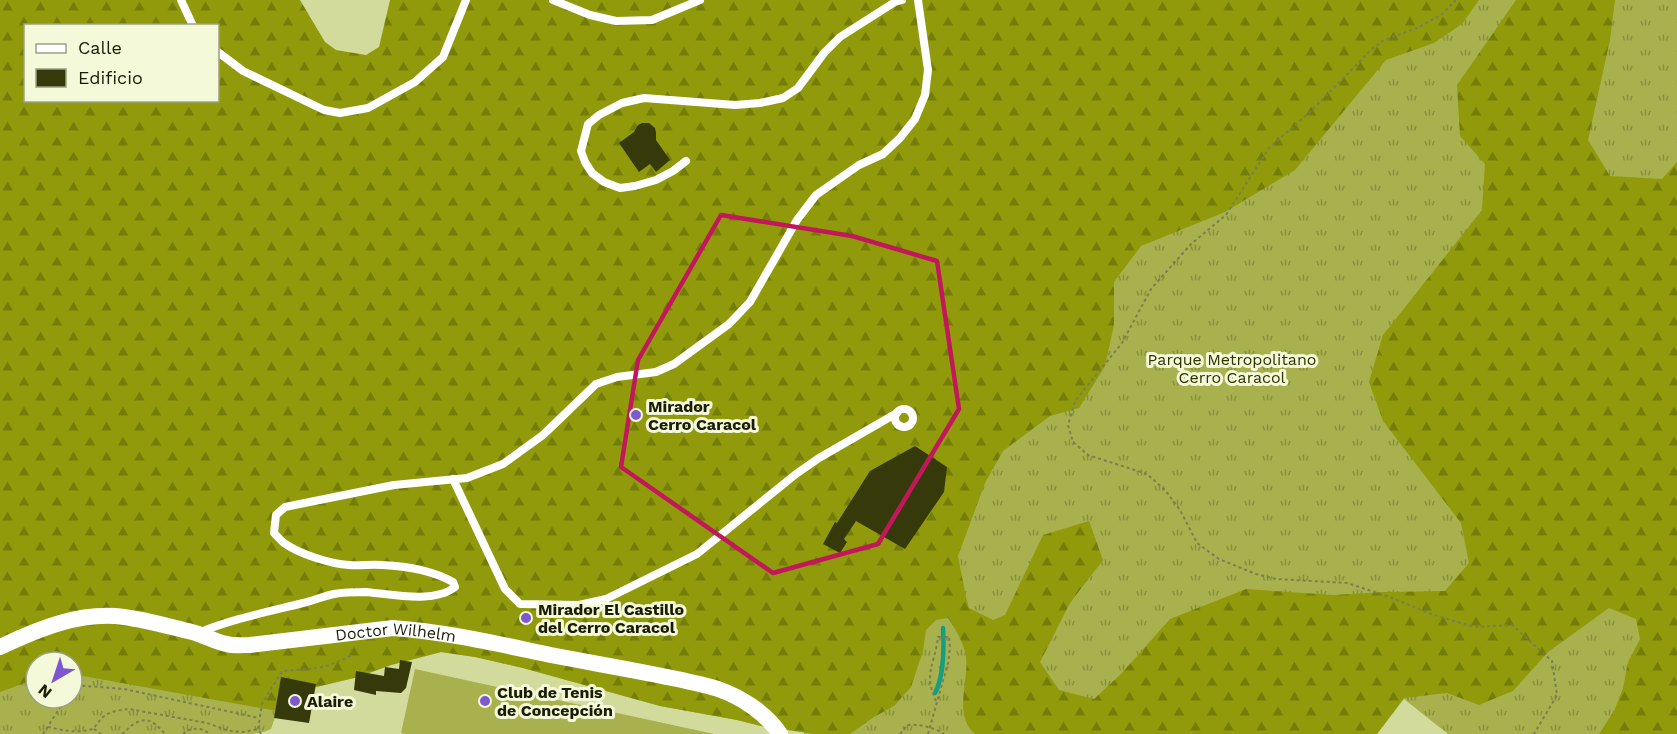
<svg xmlns="http://www.w3.org/2000/svg" width="1677" height="734" font-family="'Work Sans',sans-serif">
	<style>
		.grass { fill: url(#grass-tufts); fill-rule: evenodd }
		.forest { fill: url(#forest-firs); fill-rule: evenodd }
		.garden { fill: #a8b14d }
		.lines { fill: none; stroke-linecap: round; stroke-linejoin: round }
		.stream { stroke: #149f83; stroke-width: 4.5 }
		.building { fill: #363a0b }
		.path { stroke: #7a7f53; stroke-width: 2; stroke-dasharray: 3 3; stroke-linecap: butt }
		.service { stroke: #fff; stroke-width: 8 }
		.minor { stroke: #fff; stroke-width: 16 }
		.marked { fill: none; stroke: #c2185b; stroke-width: 4.5; stroke-linejoin: round }
		.poi-dot { fill: #7d58d1; stroke: #f4f9d9; stroke-width: 2 }
		.labels { text-anchor: middle; dominant-baseline: central; stroke-width: 6; stroke-linejoin: round; paint-order: stroke }
		.park-label { font-size: 16px; fill: #303400; stroke: #f4f9d9 }
		.poi-label { font-size: 16px; font-weight: bold; fill: #1a1c04; stroke: #f4f9d9; text-anchor: start }
		.street-label { font-size: 16px; fill: #1a1c04; stroke: #f4f9d9 }
	</style>
	<defs>
		<pattern id="grass-tufts" width="24" height="20" patternUnits="userSpaceOnUse" patternTransform="scale(1.5)"><rect width="24" height="20" fill="#a8b14d"/><path d="M3 7l-1-3M5 7V3M7 7l1-3M15 17l-1-3M17 17v-4M19 17l1-3" fill="none" stroke="#888f3e"/></pattern>
		<pattern id="forest-firs" width="22" height="20" patternUnits="userSpaceOnUse" patternTransform="scale(1.5)"><rect width="22" height="20" fill="#909a0b"/><path d="M5 1l3.5 6h-7zM16 11l3.5 6h-7z" fill="#757d09"/></pattern>
	</defs>
	<rect width="100%" height="100%" fill="#d3db9c"/>
	<path class="grass" d="M 441,0 L 1677,0 L 1677,734 L 1448,734 L 1404,699 L 1377,734 L 804,734 L 804,731 L 761,726 L 737,720 L 660,706 L 523,668 L 475,657 L 441,652 L 391,665 L 358,677 L 287,694 L 277,711 L 271,729 L 264,732 L 253,734 L 0,734 L 0,108 L 78,278 ZM 36,662 L 72,662 L 72,698 L 36,698 Z"/>
	<path class="forest" d="M 0,0 L 300,0 L 325,42 L 336,50 L 366,55 L 379,47 L 390,0 L 1479,0 L 1462,24 L 1434,43 L 1386,60 L 1295,170 L 1225,212 L 1141,246 L 1114,282 L 1114,325 L 1105,366 L 1079,408 L 1050,416 L 1003,451 L 985,483 L 958,556 L 966,597 L 969,608 L 993,620 L 1005,615 L 1043,535 L 1089,521 L 1103,560 L 1070,603 L 1040,662 L 1059,690 L 1094,699 L 1121,674 L 1170,619 L 1246,589 L 1333,595 L 1385,592 L 1445,591 L 1469,563 L 1461,523 L 1383,421 L 1369,382 L 1383,335 L 1482,210 L 1485,164 L 1460,136 L 1457,85 L 1516,0 L 1615,0 L 1610,40 L 1588,140 L 1610,176 L 1662,179 L 1677,162 L 1677,734 L 1599,734 L 1614,711 L 1623,688 L 1628,662 L 1640,639 L 1636,619 L 1609,608 L 1548,652 L 1513,691 L 1479,705 L 1447,693 L 1404,698 L 1377,734 L 975,734 C 953,716 969,681 966,657 C 964,643 956,630 948,618 L 936,620 L 926,630 L 923,651 L 911,687 L 894,706 L 874,717 L 850,734 L 814,734 L 761,726 L 737,720 L 660,706 L 523,668 L 475,657 L 441,652 L 391,665 L 358,677 L 287,694 L 277,711 L 72,674 L 72,662 L 36,662 L 36,679 L 0,692 ZM 26,26 L 218,26 L 218,100 L 26,100 Z"/>
	<polygon class="garden" points="415,669 714,734 405,734 401,733"/>
	<g class="lines">
		<path class="stream" d="M 935,693 C 944,676 944,647 943,628"/>
	</g>
	<g class="building">
		<polygon points="642,123 649,123 655,128 656,133 656,140 670,160 656,172 650,164 639,172 619,143 634,132 638,125"/>
		<polygon points="915,446 947,467 944,492 905,549 856,521 844,539 847,542 840,553 823,544 835,522 837,523 870,471"/>
		<polygon points="400,660 412,662 406,688 401,693 376,691 376,695 354,690 356,671 384,676 385,667 399,669"/>
		<polygon points="281,677 316,684 309,723 274,718"/>
	</g>
	<g class="lines">
		<g class="path">
			<polyline points="1456,0 1441,15 1417,28 1384,40 1372,49 1311,111 1269,148 1226,215 1191,244 1151,289 1122,343 1075,401 1068,425 1073,442 1088,455 1147,474 1165,490 1180,510 1197,543 1219,559 1256,574 1276,579 1347,583 1387,596 1431,614 1474,627 1512,625 1552,661 1557,695 1534,734"/>
			<polyline points="72,688 74,685 124,689 259,718"/>
			<path d="M 48,727 C 62,730 78,734 92,729 C 96,727 98,722 102,718 C 109,711 120,710 129,709 L 207,723 L 229,731 L 244,732 L 258,729"/>
			<polyline points="94,729 101,734"/>
			<polyline points="43,734 66,698"/>
			<path d="M 122,734 C 127,731 129,726 134,724 C 148,715 156,724 165,734"/>
			<path d="M 183,734 C 191,727 201,727 210,734"/>
			<path d="M 261,734 L 258,729 L 262,704 L 282,671 C 309,669 324,670 350,656 L 352,649"/>
			<path d="M 900,734 L 907,725 C 919,724 933,727 944,734"/>
			<path d="M 928,734 L 948,663 L 950,648 L 949,637 L 938,637 C 935,665 923,672 936,701"/>
		</g>
		<g class="service">
			<polyline points="181,0 193,26"/>
			<polyline points="553,0 590,15 616,21 652,20 700,0"/>
			<polyline points="218,52 243,71 324,110 340,113 368,108 415,82 443,57 466,0"/>
			<polyline points="686,161 673,171 656,180 635,186 620,188 604,182 592,173 585,162 581,151 588,124 599,115 622,103 644,98 735,105 760,103 783,98 798,88 824,53 840,37 895,2 902,0"/>
			<circle cx="904" cy="418" r="9"/>
			<polyline points="453,479 505,589 520,604 579,605 606,599 697,554 796,474 819,458 897,413"/>
			<path d="M 198,633 C 232,619 267,612 303,603 C 313,601 323,596 334,594 C 344,592 356,592 366,592 C 391,594 434,604 455,587 L 453,582 C 433,571 405,566 382,565 C 371,564 360,566 349,565 C 331,564 299,554 284,543 C 280,540 277,536 274,533 L 276,515 L 285,507 L 394,485 L 467,478 L 503,464 L 543,435 L 596,384 L 617,377 L 656,372 L 674,364 L 729,324 L 750,302 L 797,220 L 816,195 L 859,165 L 883,154 L 900,138 L 915,119 L 925,95 L 928,70 L 918,0"/>
		</g>
		<path class="minor" id="s1" d="M 0,647 C 38,629 81,611 124,617 C 147,620 170,627 192,632 C 204,635 215,642 227,644 C 234,646 242,645 250,645 L 393,628 C 448,632 502,645 556,656 C 598,664 640,671 682,680 C 694,683 706,685 718,689 C 741,697 766,713 780,734"/>
	</g>
	<path class="marked" d="M 721,215 L 852,236 L 937,261 L 959,409 L 878,544 L 773,573 L 621,467 L 638,360 Z"/>
	<g class="poi-dot">
		<circle cx="636" cy="415" r="6"/>
		<circle cx="526" cy="618" r="6"/>
		<circle cx="295" cy="701" r="6"/>
		<circle cx="485" cy="701" r="6"/>
	</g>
	<g class="labels">
		<g class="park-label">
			<text x="1232" y="359">Parque Metropolitano<tspan x="1232" dy="18">Cerro Caracol</tspan></text>
		</g>
		<g class="poi-label">
			<text x="648" y="406">Mirador<tspan x="648" dy="18">Cerro Caracol</tspan></text>
			<text x="538" y="609">Mirador El Castillo<tspan x="538" dy="18">del Cerro Caracol</tspan></text>
			<text x="497" y="692">Club de Tenis<tspan x="497" dy="18">de Concepción</tspan></text>
			<text x="307" y="701">Alaire</text>
		</g>
		<g class="street-label">
			<text stroke="none"><textPath href="#s1" startOffset="406">Doctor Wilhelm</textPath></text>
		</g>
	</g>
	<rect x="24" y="24" width="195" height="78" fill="#f4f9d9" stroke="#9da184" stroke-width="1.5"/>
	<rect x="36" y="44" width="30" height="9" fill="#ffffff" stroke="#9da184" stroke-width="1.5"/>
	<text x="78" y="54" font-size="18" fill="#1a1c04">Calle</text>
	<rect x="36" y="69" width="30" height="18" fill="#363a0b" stroke="#9da184" stroke-width="1.5"/>
	<text x="78" y="84" font-size="18" fill="#1a1c04">Edificio</text>
	<g transform="translate(54 680) rotate(219)"><circle r="28" fill="#f4f9d9" stroke="#9da184" stroke-width="1.5"/>
	<path d="M0-4.5L10 22L0 15L-10 22Z" fill="#7d58d1"/>
	<text y="-9" font-size="16" font-weight="bold" text-anchor="middle" fill="#1a1c04">N</text>
	</g>
</svg>
